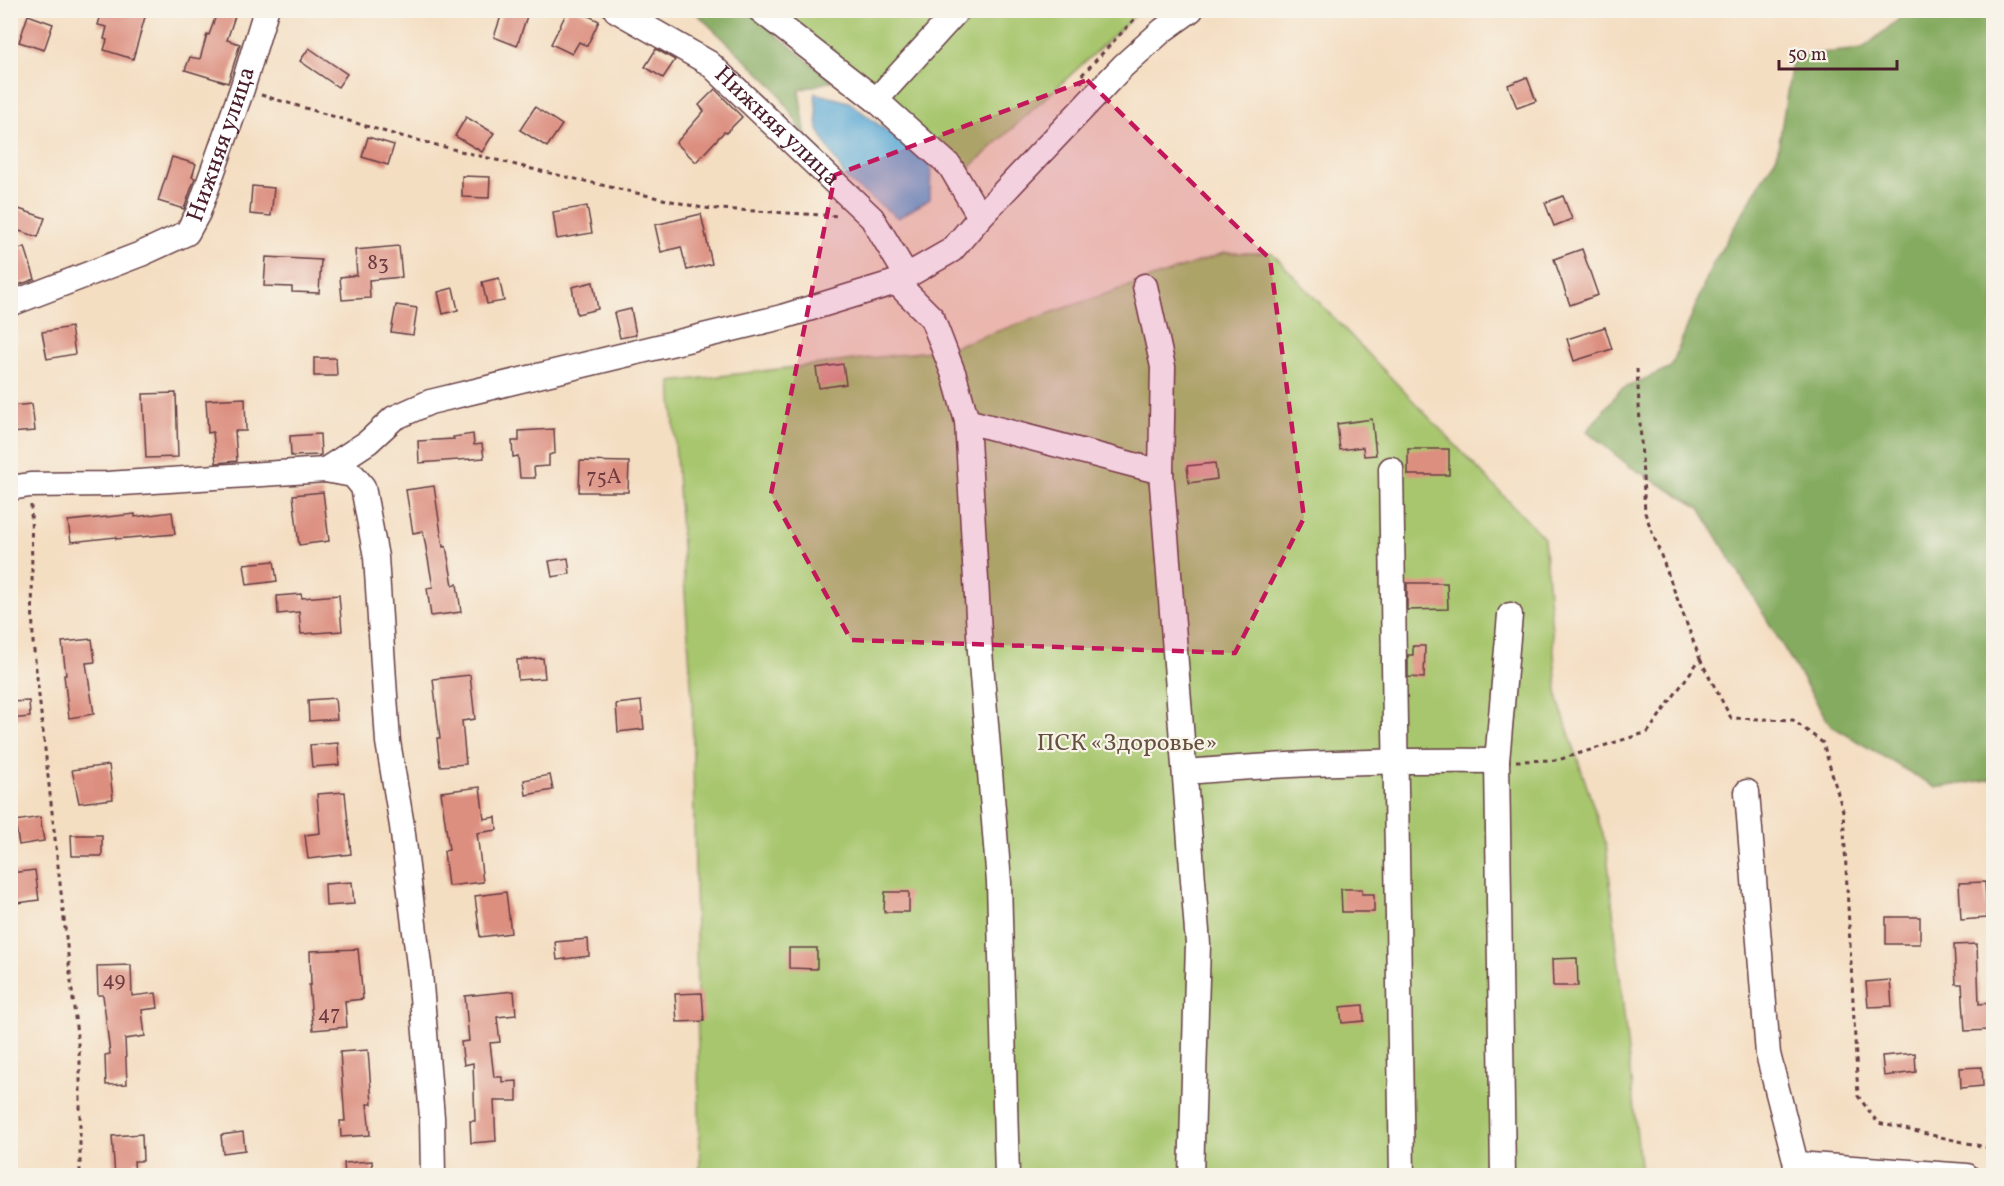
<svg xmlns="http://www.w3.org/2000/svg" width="2004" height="1186" font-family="Vollkorn,serif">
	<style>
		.green { fill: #a7c66d; stroke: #78724c; stroke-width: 1.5 }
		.forest { fill: #85ab60; stroke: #686546; stroke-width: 1.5 }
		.water { fill: #5ca9d5; stroke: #536480; stroke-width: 1.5 }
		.building { fill: #dc8e7f }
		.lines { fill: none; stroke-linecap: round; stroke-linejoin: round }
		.minor-casing { stroke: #643c42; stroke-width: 27 }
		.path { stroke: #643c42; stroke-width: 3; stroke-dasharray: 4.5 4.5; stroke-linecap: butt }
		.minor { stroke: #fff; stroke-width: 24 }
		.marked { fill: #c2185b; fill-opacity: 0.2; stroke: #c2185b; stroke-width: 4.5; stroke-dasharray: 12 8; stroke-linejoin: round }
		.labels { text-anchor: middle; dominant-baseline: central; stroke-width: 4.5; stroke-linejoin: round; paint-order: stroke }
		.number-label { font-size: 21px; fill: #6e3b40 }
		.street-label { font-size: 24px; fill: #4a1f2b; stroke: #f7f3e8 }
		.park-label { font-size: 24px; fill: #66513f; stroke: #f7f3e8 }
	</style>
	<rect width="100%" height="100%" fill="#f7f3e8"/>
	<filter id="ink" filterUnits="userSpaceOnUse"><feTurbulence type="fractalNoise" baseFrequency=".0167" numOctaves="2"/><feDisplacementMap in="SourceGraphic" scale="12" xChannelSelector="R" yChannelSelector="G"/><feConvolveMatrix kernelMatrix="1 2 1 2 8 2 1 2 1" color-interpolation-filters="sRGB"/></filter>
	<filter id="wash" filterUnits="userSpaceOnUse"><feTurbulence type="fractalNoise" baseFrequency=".008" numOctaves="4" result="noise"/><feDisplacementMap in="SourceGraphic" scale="24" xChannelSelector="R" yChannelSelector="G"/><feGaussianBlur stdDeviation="1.35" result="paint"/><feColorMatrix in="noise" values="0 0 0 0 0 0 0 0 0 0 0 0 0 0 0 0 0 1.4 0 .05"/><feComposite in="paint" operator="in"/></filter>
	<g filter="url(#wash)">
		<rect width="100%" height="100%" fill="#f4dec2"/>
		<g class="green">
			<polygon points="781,11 1140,11 965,172 887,96"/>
			<polygon points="1224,253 1272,253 1544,538 1558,700 1606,844 1641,1175 700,1175 692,698 671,382 946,349"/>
		</g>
		<g class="forest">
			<polygon points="694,11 748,11 832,81 799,90 806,137 775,88"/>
			<polygon points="1909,11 1994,11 1993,779 1936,788 1830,725 1700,508 1629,466 1587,431 1620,390 1671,367 1712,265 1777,155 1793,56 1862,49"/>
		</g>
		<polygon class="water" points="815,93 849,102 931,165 930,199 898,218 847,180 818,130"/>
		<g id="blocks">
			<g class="building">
				<polygon points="102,10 147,10 133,59 104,50 107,40 104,39 107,27 98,25"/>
				<polygon points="218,10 237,10 227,40 240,44 228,83 185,70 190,57 200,59 207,34 209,35"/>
				<polygon points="503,10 529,10 517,46 494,37"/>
				<polygon points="568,10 577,10 599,21 587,46 579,42 572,54 551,44"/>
				<polygon points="28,15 53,24 44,50 19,42"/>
				<polygon points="309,48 347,74 338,87 300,61"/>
				<polygon points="656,49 675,60 663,78 645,67"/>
				<polygon points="1527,77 1536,101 1517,108 1508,85"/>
				<polygon points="715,89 742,117 726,133 724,132 696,162 676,143 704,111 699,105"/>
				<polygon points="535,107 562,125 547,147 520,130"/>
				<polygon points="466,117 494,133 482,152 455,136"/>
				<polygon points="368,137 394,145 388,165 362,157"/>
				<polygon points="172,157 196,164 192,177 195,178 184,209 158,201"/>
				<polygon points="462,176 490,177 489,198 462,197"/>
				<polygon points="252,186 274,188 271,216 250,214"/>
				<polygon points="1563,196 1572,219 1554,226 1545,203"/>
				<polygon points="587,206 592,233 557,239 553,212"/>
				<polygon points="16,208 45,218 38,237 10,228"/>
				<polygon points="701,214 712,264 687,270 681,247 661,252 655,225"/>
				<polygon points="399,246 402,277 369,280 370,298 342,300 340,277 357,275 355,250"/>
				<polygon points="25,247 35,279 10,288 10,252"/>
				<polygon points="1582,249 1598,295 1570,305 1554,259"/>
				<polygon points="266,257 321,260 319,293 292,292 292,287 264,286"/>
				<polygon points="499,278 504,301 487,304 482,282"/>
				<polygon points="593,282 598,309 577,314 572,287"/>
				<polygon points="453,288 458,310 443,314 438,292"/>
				<polygon points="396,305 417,308 413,335 391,332"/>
				<polygon points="631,309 636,335 620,338 614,313"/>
				<polygon points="71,327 75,354 47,359 42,332"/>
				<polygon points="1605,327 1612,349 1574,361 1567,339"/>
				<polygon points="314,358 336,358 337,376 314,376"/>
				<polygon points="843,364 846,384 819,388 816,368"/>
				<polygon points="176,393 178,457 146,458 143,394"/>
				<polygon points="245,398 246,431 235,431 237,461 216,463 213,432 208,433 206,400"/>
				<polygon points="32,404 35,431 10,433 10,406"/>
				<polygon points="1372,419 1376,455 1364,456 1363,447 1340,450 1337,424"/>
				<polygon points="554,429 555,453 549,455 549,466 534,467 535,478 520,478 518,456 513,457 512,441 519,441 519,431"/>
				<polygon points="320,434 321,455 291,456 290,436"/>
				<polygon points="473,434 474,445 482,444 484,458 419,463 418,441 454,439 453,437"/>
				<rect x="1408" y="449" width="41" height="26"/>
				<polygon points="580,461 629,462 628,492 579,492"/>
				<polygon points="1215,463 1217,479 1189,483 1187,466"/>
				<polygon points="434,486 443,547 446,546 453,585 457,584 461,612 431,616 427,588 433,587 423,531 413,533 406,490"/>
				<polygon points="323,492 329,541 299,545 293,495"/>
				<polygon points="172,512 175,534 116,539 116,537 71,542 68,521 135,514 135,517"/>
				<polygon points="568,558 570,574 552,577 549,561"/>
				<polygon points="274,561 277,581 247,585 244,564"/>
				<polygon points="1407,583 1447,583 1448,609 1407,610"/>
				<polygon points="301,594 302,598 339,595 342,631 301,634 299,612 278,614 277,596"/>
				<polygon points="92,639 95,662 86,663 94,714 69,718 64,675 66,675 62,642"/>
				<polygon points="1413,646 1425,646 1424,678 1408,677 1408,655 1413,655"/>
				<polygon points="543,658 545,678 518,680 517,660"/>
				<polygon points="470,675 475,719 462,721 466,764 440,766 437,738 440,738 433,679"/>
				<polygon points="335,698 337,719 309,721 308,700"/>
				<polygon points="29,701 30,717 10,719 10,702"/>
				<polygon points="641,701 644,729 618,732 616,704"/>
				<polygon points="338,743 339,765 312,767 310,745"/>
				<polygon points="109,765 113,799 79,803 72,770"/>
				<polygon points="550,775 553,790 526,795 524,780"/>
				<polygon points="480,787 484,819 496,817 497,830 477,833 483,882 448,886 444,851 449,850 441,792"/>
				<polygon points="345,792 351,854 308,859 305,835 320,833 317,794"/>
				<polygon points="40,817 44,841 19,845 15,821"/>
				<polygon points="71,835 102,835 102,856 72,856"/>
				<polygon points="35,870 39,900 10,904 10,873"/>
				<polygon points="352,882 354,904 326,906 325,884"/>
				<polygon points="1985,882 1987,918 1961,920 1959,883"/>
				<polygon points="1341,889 1362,889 1362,894 1374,894 1374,912 1342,912"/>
				<polygon points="506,892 511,933 480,937 475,896"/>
				<polygon points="885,892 909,892 909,912 884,912"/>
				<rect x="1886" y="917" width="34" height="27"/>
				<polygon points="588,939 589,956 557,960 555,942"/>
				<polygon points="1977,944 1979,1004 1990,1003 1991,1030 1965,1031 1962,984 1956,984 1954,945"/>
				<polygon points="789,948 817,948 817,969 789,968"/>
				<polygon points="358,949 363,999 345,1001 347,1027 313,1030 309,985 311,985 310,951"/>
				<polygon points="1577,958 1578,986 1553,986 1552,959"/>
				<polygon points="131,965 132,996 156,993 158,1008 142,1010 145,1036 125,1039 127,1084 106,1085 105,1055 110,1054 103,995 98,995 97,966"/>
				<polygon points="1890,980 1892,1006 1868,1007 1866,982"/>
				<polygon points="514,991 516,1015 497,1017 500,1042 490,1043 494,1077 502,1077 502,1082 517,1081 517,1101 494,1101 496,1141 471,1143 470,1121 475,1121 473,1063 464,1065 461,1042 469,1041 465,996"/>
				<polygon points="702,993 704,1021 677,1022 675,994"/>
				<polygon points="1363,1005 1364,1021 1342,1023 1340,1007"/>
				<polygon points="368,1050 372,1104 367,1104 370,1135 341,1137 340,1121 345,1121 340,1052"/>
				<polygon points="1915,1053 1916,1072 1884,1076 1882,1056"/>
				<polygon points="1982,1067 1983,1086 1961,1088 1960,1068"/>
				<polygon points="243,1132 245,1150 223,1153 221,1135"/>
				<polygon points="142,1134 143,1161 134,1161 135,1176 115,1176 112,1136"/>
				<polygon points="372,1161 373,1176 345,1176 344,1163"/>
			</g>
		</g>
	</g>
	<g filter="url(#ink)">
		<use href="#blocks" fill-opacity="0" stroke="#643c42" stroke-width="1.5"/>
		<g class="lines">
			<g class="minor-casing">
				<g id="minor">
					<path id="s1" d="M 616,10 L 709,63 L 872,218 L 907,276"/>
					<polyline points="760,10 876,100 950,166 980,217"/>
					<polyline points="876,100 958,10"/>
					<polyline points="896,282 932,318 954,375 967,421 980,651 999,882 1007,1176"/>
					<polyline points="1145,286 1163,367 1161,472"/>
					<path id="s2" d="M 10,304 L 141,254 L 187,233 L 198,213 L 242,89 L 266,10"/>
					<polyline points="967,421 1161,472 1198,944 1191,1176"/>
					<polyline points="1391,469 1402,1176"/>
					<polyline points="325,470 353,475 363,487 376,557 388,742 402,826 420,973 432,1117 433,1176"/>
					<polyline points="10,488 30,485 107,484 325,470 368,442 394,418 430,402 782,317 896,282 952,250 980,217 1123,66 1163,30 1191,10"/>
					<path d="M 1185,772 C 1290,763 1391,760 1497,761"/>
					<polyline points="1747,792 1768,1054 1796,1164"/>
					<polyline points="1503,1176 1497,761 1510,615"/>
					<polyline points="1794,1176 1796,1164 1967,1176"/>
				</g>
			</g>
			<g class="path">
				<polyline points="1082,83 1080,77 1143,10"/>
				<polyline points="261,95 393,134 532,169 702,208 840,216"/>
				<polyline points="31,505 33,642 80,1062 80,1176"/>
				<polyline points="1700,659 1731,718 1793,720 1823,743 1843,811 1858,1096 1878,1123 1994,1149"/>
				<polyline points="1516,761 1558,760 1648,732 1700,659 1645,513 1637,369"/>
			</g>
			<use href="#minor" class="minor"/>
		</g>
	</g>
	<path class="marked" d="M 1087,80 L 1270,259 L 1304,518 L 1235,653 L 851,640 L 771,494 L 835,175 Z"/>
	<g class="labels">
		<g class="number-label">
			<text x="378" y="263">83</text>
			<text x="604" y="477">75А</text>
			<text x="114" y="980">49</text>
			<text x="329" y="1014">47</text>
		</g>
		<g class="street-label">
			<text stroke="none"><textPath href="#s1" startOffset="200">Нижняя улица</textPath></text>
			<text stroke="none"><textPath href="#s2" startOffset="286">Нижняя улица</textPath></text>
		</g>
		<g class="park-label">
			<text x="1127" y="744">ПСК «Здоровье»</text>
		</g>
	</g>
	<rect width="2004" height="1186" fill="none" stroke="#f7f3e8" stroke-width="36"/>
	<path d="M1779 60v9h118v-9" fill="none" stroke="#4a1f2b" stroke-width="3"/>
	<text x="1788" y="60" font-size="18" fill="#4a1f2b" stroke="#f7f3e8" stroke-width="4.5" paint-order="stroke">50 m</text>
</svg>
